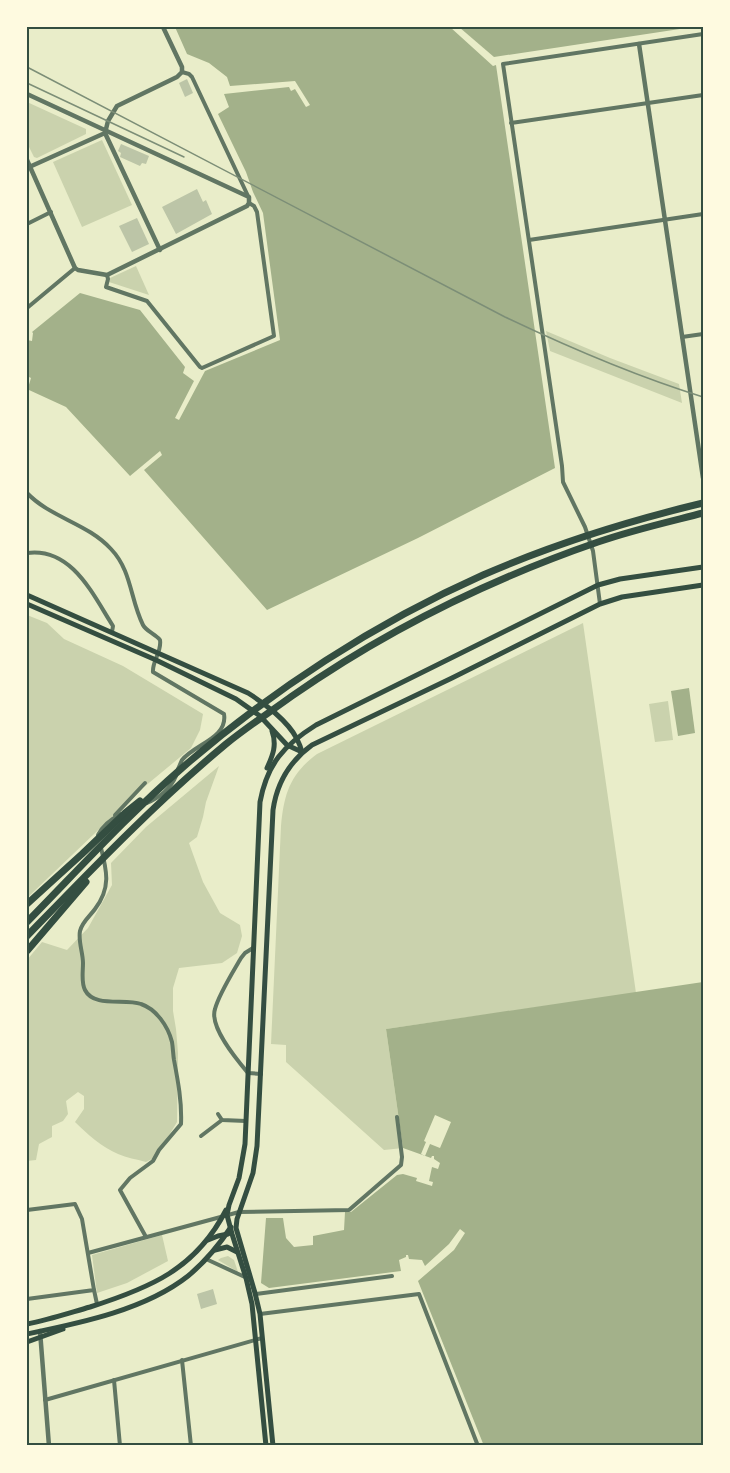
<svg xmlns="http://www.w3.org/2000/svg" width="730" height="1473" font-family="'Golos Text',sans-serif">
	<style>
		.green { fill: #cad2ad }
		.water { fill: #a3b18a }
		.pier { fill: #e9edc9 }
		.building { fill: #bcc5a7 }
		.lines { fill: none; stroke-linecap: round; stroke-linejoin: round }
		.minor { stroke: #617663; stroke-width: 4 }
		.tertiary { stroke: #617663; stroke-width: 4.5 }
		.secondary { stroke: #344e41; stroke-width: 5 }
		.motorway { stroke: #344e41; stroke-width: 7 }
		.rail { stroke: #7c8e77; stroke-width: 1.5 }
		.neatline { fill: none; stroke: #344e41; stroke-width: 2 }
	</style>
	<rect width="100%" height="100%" fill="#e9edc9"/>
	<g class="green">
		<polygon points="27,102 86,129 86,134 37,158 34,157 27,143"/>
		<polygon points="102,140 132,205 82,227 53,162"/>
		<polygon points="136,266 149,295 109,282 110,278"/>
		<polygon points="546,331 610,358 679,384 682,403 550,351"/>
		<polygon points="27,615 47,623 64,639 123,666 203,714 200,730 191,748 138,792 27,898"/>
		<path d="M 583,623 L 636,993 L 386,1029 L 403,1148 L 384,1150 L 286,1062 L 286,1045 L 271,1044 L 281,826 C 284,794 290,774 317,754 Z"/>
		<polygon points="668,701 673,740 655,742 649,704"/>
		<path d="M 219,766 L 206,802 L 203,817 L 197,837 L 189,843 L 203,882 L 220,913 L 240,925 L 242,936 L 237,953 L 222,963 L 179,968 L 173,988 L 173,1011 L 176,1029 L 178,1053 L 177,1122 L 156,1157 L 146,1162 C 136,1159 127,1158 118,1154 C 103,1148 86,1133 75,1122 L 84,1109 L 84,1096 L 78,1092 L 66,1101 L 68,1114 L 63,1121 L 52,1126 L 52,1137 L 39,1144 L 36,1160 L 27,1161 L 27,960 L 42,942 L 67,950 L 88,928 L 112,885 L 111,863 L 146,827 Z"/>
		<polygon points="162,1235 168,1261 127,1283 97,1293 92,1255"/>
		<polygon points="228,1256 234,1260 238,1272 218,1260 221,1258"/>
	</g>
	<g class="water">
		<polygon points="175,27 450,27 493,66 496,65 555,468 418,538 267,610 144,470 162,455 160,451 130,476 66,407 29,390 28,388 31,378 27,376 27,340 32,341 33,333 32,332 80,293 140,310 185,367 183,373 194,381 175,418 179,420 205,371 280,340 263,213 253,192 246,172 218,114 229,107 224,94 289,87 291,91 295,89 306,107 310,105 295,81 230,86 227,77 209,63 187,54"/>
		<polygon points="459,27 693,27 494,57"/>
		<polygon points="689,688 695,733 678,736 671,691"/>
		<polygon points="703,982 703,1446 484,1446 418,1281 454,1250 465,1233 460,1229 449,1244 425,1266 422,1260 409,1259 408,1255 406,1255 406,1257 399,1260 401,1271 269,1288 261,1283 266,1218 283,1218 286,1238 294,1247 313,1245 313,1236 344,1230 345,1212 351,1212 397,1175 403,1174 417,1178 416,1181 432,1186 433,1182 429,1181 432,1167 438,1169 440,1163 434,1159 434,1156 432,1156 431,1158 403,1148 386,1029"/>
	</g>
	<polygon class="pier" points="435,1115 451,1122 440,1148 430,1144 425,1156 421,1154 426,1142 424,1141"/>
	<g class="building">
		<polygon points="187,79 193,93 185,97 179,83"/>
		<polygon points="121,144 149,156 146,164 142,163 140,166 120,157 121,153 118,151"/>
		<polygon points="197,189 203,202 206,200 212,214 176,234 162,207"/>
		<polygon points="137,218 149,244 132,252 119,226"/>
		<polygon points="213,1289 217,1304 201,1309 197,1294"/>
	</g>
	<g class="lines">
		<g class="minor">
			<polyline points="182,72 189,74 192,77 248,196"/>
			<polyline points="511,123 703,95"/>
			<polyline points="27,224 51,212"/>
			<polyline points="529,240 703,214"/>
			<polyline points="107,275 108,279 106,287 147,301 200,367 202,368 274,336 257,212 254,206 249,203"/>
			<polyline points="27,308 75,268"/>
			<polyline points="682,337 703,334"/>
			<path d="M 27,493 C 51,518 87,523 111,549 C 132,571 130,599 143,625 C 146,631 155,634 160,640 C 162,652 152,661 153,672 L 224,714 C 228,738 195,744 182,760 C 181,762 179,767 178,769"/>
			<path d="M 27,553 C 72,547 93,595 113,626 L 112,632"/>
			<polyline points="600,604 593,551 585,527 563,482 562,466 503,64 703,34"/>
			<path d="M 147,803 C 159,798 171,788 176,776"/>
			<polyline points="115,815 145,783"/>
			<path d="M 98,835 C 103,825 111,819 121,814"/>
			<path d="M 101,848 C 107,871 111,888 95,909 C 90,916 82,922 80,931 C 78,941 83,953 83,963 C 83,973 81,982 85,990 C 94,1008 125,998 141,1004 C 156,1009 168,1026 172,1042 C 173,1048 173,1054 174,1060 C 178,1081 182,1102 181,1124 L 159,1150 L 153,1161 L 130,1178 L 120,1190 L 146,1237"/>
			<path d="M 253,948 L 245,953 L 241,958 C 233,972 219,994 215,1009 C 209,1027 237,1060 248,1073 L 261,1074"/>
			<polyline points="218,1114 222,1120 246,1121"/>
			<polyline points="201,1136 222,1120"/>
			<polyline points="27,1210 75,1204 82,1219 94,1290 27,1299"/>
			<polyline points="88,1253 239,1212 349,1210 401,1165 402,1157 397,1117"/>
			<polyline points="206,1259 247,1278"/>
			<polyline points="94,1290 97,1304"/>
			<polyline points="256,1294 392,1276"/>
			<polyline points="260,1314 419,1294 478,1446"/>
			<polyline points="182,1360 191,1446"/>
			<polyline points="114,1380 120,1446"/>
			<polyline points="45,1400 262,1338"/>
		</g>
		<g class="tertiary">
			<polyline points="639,44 703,478"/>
			<polyline points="27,94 249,197 249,203 247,206 107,275 78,270 75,268 27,160"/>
			<polyline points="27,168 105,133"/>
			<polyline points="160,250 105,133 108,121 117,106 177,77 182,72 182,67 163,27"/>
			<polyline points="40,1331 49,1446"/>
		</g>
		<g class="secondary">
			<path d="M 27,595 L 248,693 C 264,703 288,721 297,739 C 299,743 301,748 302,752"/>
			<polyline points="27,604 156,660 236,699 260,716 287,745 302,752"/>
			<path d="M 267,768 C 273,755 277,745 272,731"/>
			<polyline points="208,1240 218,1236 228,1234"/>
			<polyline points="215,1250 227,1247 237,1252"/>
			<path d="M 27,1324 C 48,1320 69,1313 90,1307 C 150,1288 196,1269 226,1210"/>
			<path d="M 27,1334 C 80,1323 145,1310 188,1276 C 205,1262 219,1245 231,1227"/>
			<polyline points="27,1342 63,1329"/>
			<path d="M 266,1446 L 252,1304 L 246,1278 L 232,1234 L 227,1215 L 229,1205 L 239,1178 L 245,1144 L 260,802 C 267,764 284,745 316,725 L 598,585 L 620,579 L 703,567"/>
			<path d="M 273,1446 L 260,1314 L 255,1293 L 236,1228 L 237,1219 L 253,1173 L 257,1146 L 273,810 C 277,782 290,761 312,745 L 452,678 L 600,604 L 622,597 L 703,585"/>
		</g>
		<g class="motorway">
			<polyline points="27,904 82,854 125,813 140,801"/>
			<path d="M 27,922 C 78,870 127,816 182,768 C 271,691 375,623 483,575 C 554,544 628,521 703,503"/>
			<path d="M 27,936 C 91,870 155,803 226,744 C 247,727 270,712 292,696 C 388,629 488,580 598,542 C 632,530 668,522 703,513"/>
			<polyline points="27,951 86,882"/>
		</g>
		<g class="rail">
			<path d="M 27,67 L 505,317 C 570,348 635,376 703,397"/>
			<polyline points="27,83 184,157"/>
		</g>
	</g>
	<rect width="730" height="1473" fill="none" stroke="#fefae0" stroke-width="57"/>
	<rect x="28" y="28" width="674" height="1416" class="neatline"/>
</svg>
